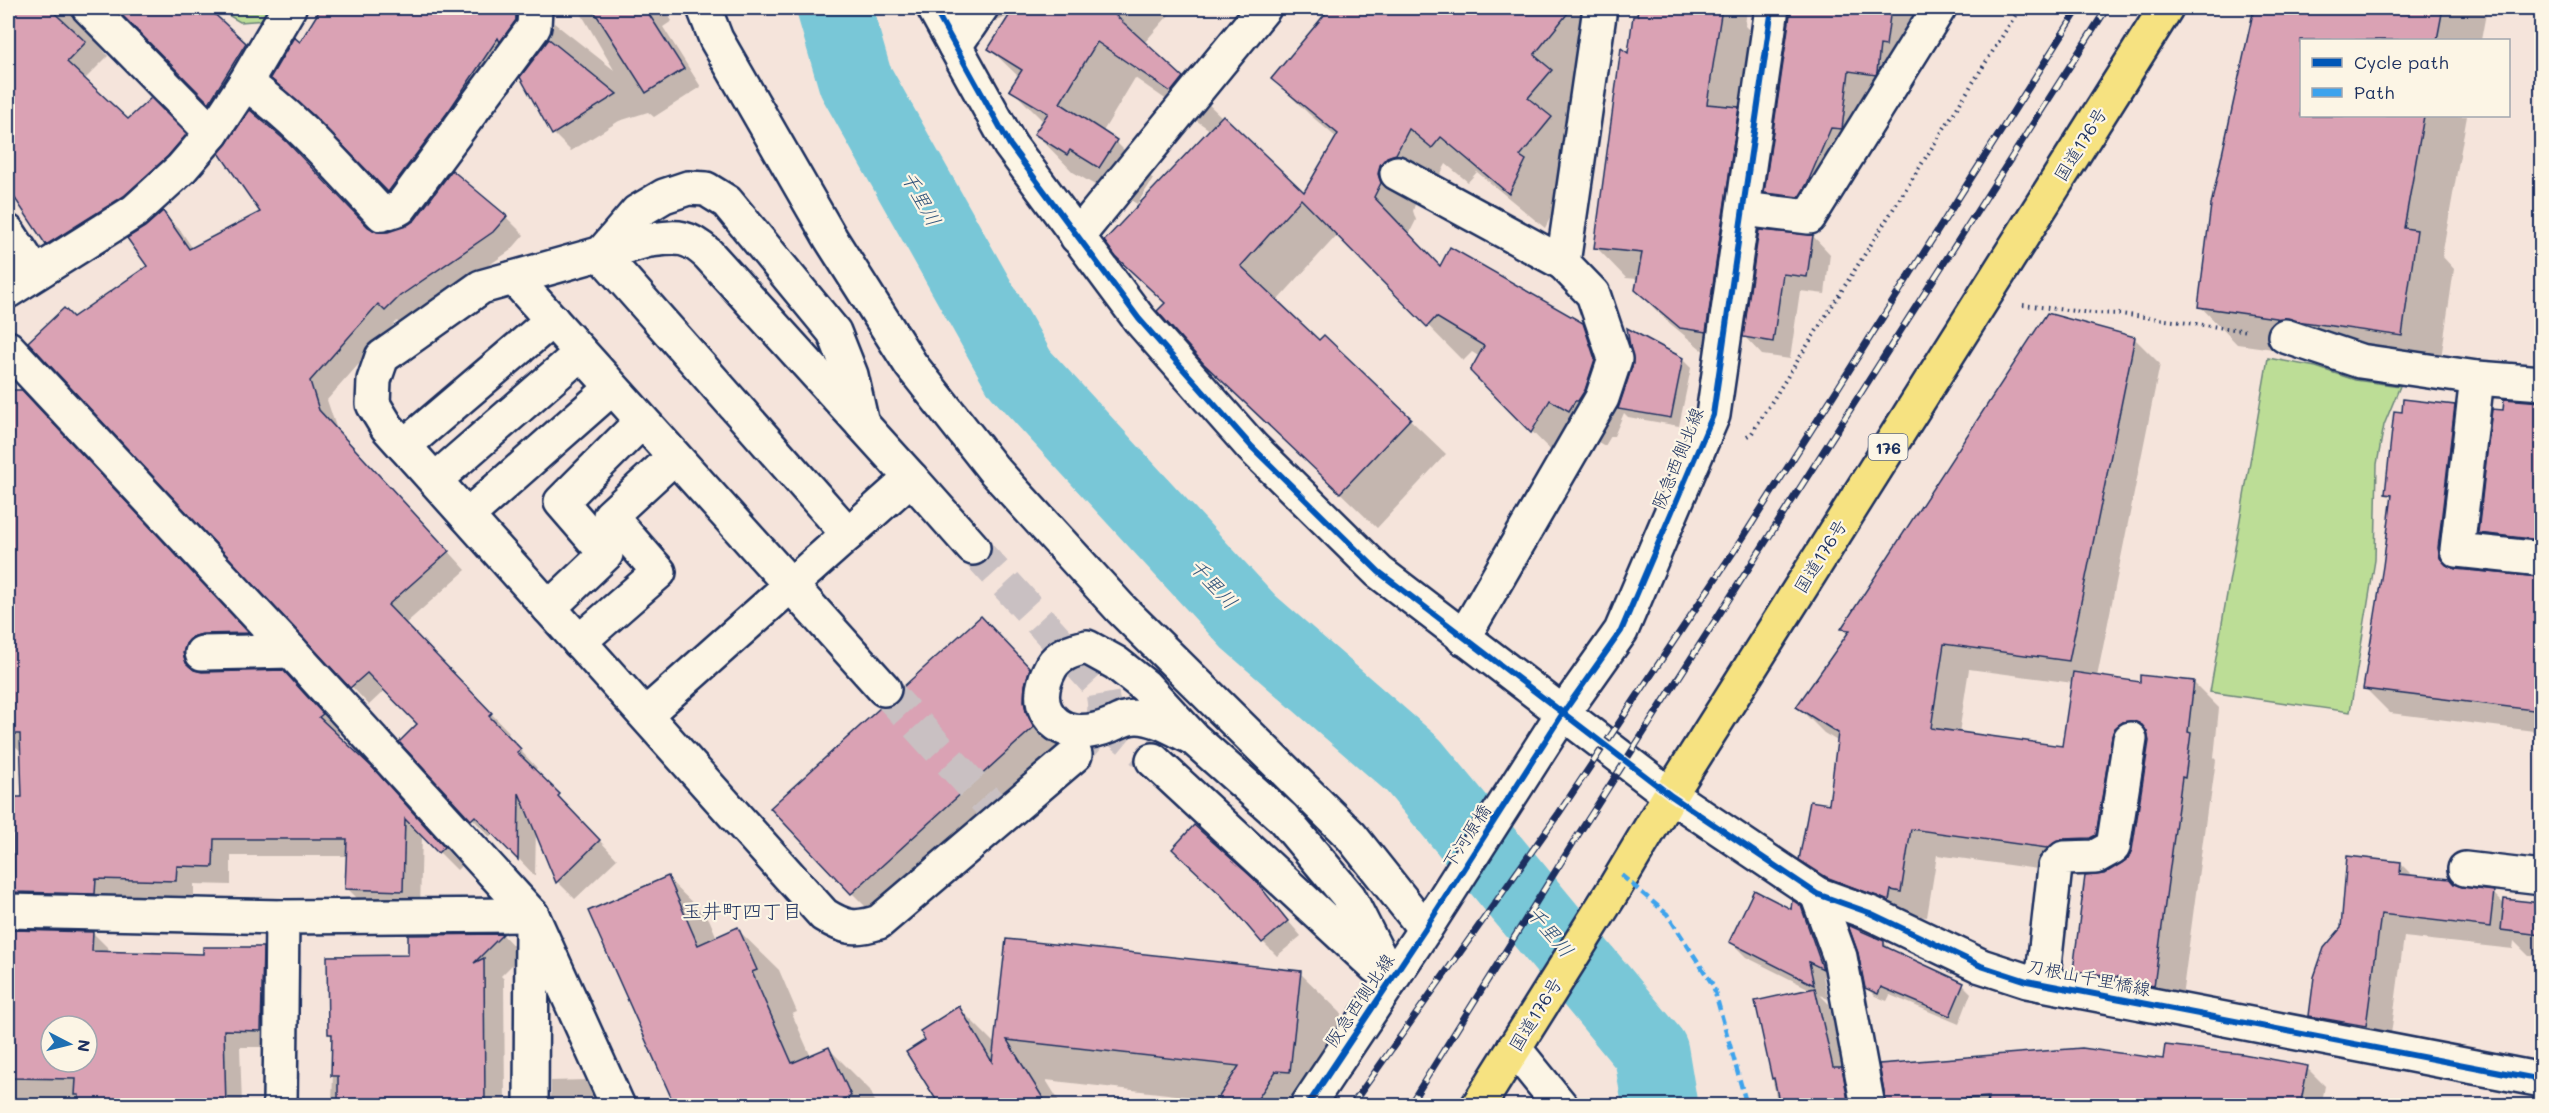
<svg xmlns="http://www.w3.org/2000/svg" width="2549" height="1113" font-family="Mali,'Klee One',sans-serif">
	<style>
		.green { fill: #bcdd96; stroke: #6c867a; stroke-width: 1.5 }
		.shadow { fill: #0003; fill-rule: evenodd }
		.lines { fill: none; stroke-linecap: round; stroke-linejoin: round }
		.river { stroke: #79c7d7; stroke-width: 75 }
		.building { fill: #daa2b4; stroke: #1b2f5e; stroke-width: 1.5; fill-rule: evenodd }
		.minor-tunnel { stroke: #c9c0c2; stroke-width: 33; stroke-dasharray: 33 16; stroke-linecap: butt }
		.minor-casing { stroke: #1b2f5e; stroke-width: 38 }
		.highway-casing { stroke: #1b2f5e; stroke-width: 38 }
		.path { stroke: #1b2f5e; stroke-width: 4; stroke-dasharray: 1.5 4.5; stroke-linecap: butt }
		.minor { stroke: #fcf5e5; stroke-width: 33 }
		.highway { stroke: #f6e281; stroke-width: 33 }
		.rail-casing { stroke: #1b2f5e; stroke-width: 7 }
		.rail { stroke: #fcf5e5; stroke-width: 4.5; stroke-dasharray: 14; stroke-linecap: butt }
		.quiet { stroke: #3da3ed; stroke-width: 4.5; stroke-dasharray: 9 4.5; stroke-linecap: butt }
		.cycleway-casing { stroke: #fcf5e5; stroke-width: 10 }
		.cycleway { stroke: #0057b8; stroke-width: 6 }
		.labels { text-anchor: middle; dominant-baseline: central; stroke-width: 4.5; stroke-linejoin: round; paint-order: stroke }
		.shield { fill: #fcf5e5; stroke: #5e6a86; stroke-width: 1.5 }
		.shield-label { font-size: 16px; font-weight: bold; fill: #1b2f5e }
		.street-label { font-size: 18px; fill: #1b2f5e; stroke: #fcf5e5 }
		.water-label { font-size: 20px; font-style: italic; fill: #32557c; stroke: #fcf5e5 }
		.neighbourhood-label { font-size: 20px; fill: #1b2f5e; stroke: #fcf5e5 }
	</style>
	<rect width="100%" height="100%" fill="#f5e4db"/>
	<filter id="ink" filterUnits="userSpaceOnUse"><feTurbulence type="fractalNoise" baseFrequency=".0167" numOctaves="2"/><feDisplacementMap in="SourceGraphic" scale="12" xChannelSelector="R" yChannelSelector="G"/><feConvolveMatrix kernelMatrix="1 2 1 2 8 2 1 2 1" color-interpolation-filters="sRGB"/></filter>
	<g filter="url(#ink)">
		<g class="green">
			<polygon points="216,8 273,8 266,20 240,22"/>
			<polygon points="2268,358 2316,367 2355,380 2400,386 2384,425 2377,464 2375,560 2350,712 2210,692"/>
		</g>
		<g class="shadow">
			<polygon points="8,8 103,8 88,22 89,33 108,56 84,80 128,121 151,100 203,153 65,262 47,244 8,185"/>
			<polygon points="111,8 203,8 209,13 210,12 263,63 228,120 121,12"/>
			<polygon points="323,8 533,8 404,207 327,127 272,78 301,44"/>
			<polygon points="578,8 664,8 672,21 663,27 701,87 654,117 648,112 619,121 571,151 554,134 522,77 550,39 554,23 614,70"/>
			<polygon points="984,8 1175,8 1144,43 1304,195 1337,138 1309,114 1273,79 1332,8 1583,8 1606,44 1570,90 1586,107 1565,133 1586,154 1555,192 1561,197 1545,228 1477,172 1468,182 1446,164 1432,190 1416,201 1413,211 1416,220 1409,234 1441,267 1582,325 1618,361 1627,386 1682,359 1691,368 1679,426 1628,417 1624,413 1614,436 1611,436 1605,446 1586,435 1568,468 1472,371 1480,357 1472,352 1463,361 1338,234 1276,302 1319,342 1324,337 1446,454 1377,528 1205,363 1166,304 1210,130 1135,78 1102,133 1116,142 1153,179 1137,204 1108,186 1105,191 1073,172 1036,134 1044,122 1011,89 1019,77 990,49 1011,15 997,21"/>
			<polygon points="1639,8 1747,8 1745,26 1753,34 1712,358 1667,321 1636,290 1638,279 1626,278 1596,247"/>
			<polygon points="1792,8 1922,8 1893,91 1866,88 1859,146 1817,214 1783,210 1766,192"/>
			<polygon points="2256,8 2487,8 2481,40 2302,40 2302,116 2467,116 2442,256 2454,269 2439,372 2237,344 2200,306 2212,205"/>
			<polygon points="163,213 181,231 193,249 369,229 376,233 388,233 506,217 524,235 511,250 418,314 404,328 397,321 327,400 337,430 466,570 405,624 509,732 506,735 537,768 534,771 617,859 575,899 558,882 536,830 535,876 494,833 490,837 401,742 419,724 385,690 369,705 30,342 73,319 149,267 146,228"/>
			<polygon points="1760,231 1813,236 1830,254 1825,294 1800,291 1790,359 1762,355 1745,337"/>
			<path d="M 2134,338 L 2160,364 L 2097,677 L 2141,684 L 2193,682 L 2219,708 L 2214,758 L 2216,760 L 2210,803 L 2208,803 L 2180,1012 L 2101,996 L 2075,970 L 2104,875 L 2129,859 L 2133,850 L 2149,747 L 2141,754 L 2137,762 L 2122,861 L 2116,864 L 2074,874 L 1937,855 L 1927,917 L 1916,916 L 1915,926 L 1827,885 L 1801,859 L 1830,806 L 1839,742 L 1824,733 L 1798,707 L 1848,635 L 1843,629 ZM 1969,669 L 2073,683 L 2064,748 L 1959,733 Z"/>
			<polygon points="8,392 21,392 40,410 264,651 204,662 200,673 301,690 340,733 336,736 391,788 461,866 457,870 422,835 420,908 365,906 347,888 348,856 231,856 231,885 194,884 194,898 114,897 113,912 33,910 15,892 23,799 22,752 8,740"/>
			<polygon points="2506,401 2542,404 2542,562 2504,558 2479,533"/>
			<polygon points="2454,406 2479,431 2463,571 2542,579 2542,732 2390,713 2365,688 2393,500 2387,493"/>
			<polygon points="981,618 1061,702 1057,718 1056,734 1058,746 1065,760 884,925 852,893 889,709 898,704"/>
			<polygon points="2400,863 2414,877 2493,893 2505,905 2506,900 2542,904 2542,957 2529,956 2514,941 2513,949 2404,937 2389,1049 2334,1039 2311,1016"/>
			<polygon points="667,878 709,919 717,938 737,929 779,970 797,1012 792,1014 811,1057 829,1049 870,1090 877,1106 679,1106"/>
			<polygon points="1253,880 1301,936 1277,956 1263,942"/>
			<polygon points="1801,907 1816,923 1830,961 1824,963 1827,978 1823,976 1828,999 1820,995 1829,1004 1852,1106 1778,1106 1757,1002 1812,990 1746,957 1731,942"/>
			<path d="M 8,933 L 93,933 L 110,950 L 109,953 L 205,956 L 262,949 L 279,966 L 278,1047 L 240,1047 L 242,1106 L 13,1106 L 13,1083 L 9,1078 ZM 51,1026 L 87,1026 L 87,1062 L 51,1062 Z"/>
			<polygon points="503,935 522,955 501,976 504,979 505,1106 332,1106 334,1038 329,1034 409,957 409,936"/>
			<polygon points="1007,941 1300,973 1341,1013 1331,1106 1215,1106 1219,1100 1046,1080 1062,1106 941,1106 927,1040 959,1008 996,1045"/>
			<polygon points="1884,942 1892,951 1963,985 1971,993 1959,1024 1890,995 1887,1001 1875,996 1866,987"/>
			<polygon points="2164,1060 2307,1068 2325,1086 2322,1102 2349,1106 1899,1106 1883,1065"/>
			<polygon points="585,1080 607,1106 551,1106 551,1081"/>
			<polygon points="2468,1100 2506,1106 2467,1106"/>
		</g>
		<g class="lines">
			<polyline class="river" points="834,8 855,80 1020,373 1249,622 1413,765 1651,1052 1660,1106"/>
		</g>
		<g class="building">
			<polygon points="8,8 49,8 86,42 67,62 128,119 151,98 187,134 168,156 124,196 46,245 8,188"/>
			<polygon points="115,8 208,8 246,43 209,103"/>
			<polygon points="321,8 516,8 516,20 500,42 498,38 450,109 388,192 313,115 270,78 294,37 300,42"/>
			<polygon points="592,8 645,8 684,69 646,93"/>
			<polygon points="1014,8 1118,8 1114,14 1183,77 1171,92 1097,42 1060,103 1117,140 1099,168 1070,150 1067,155 1034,134 1048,113 1009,90 1022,70 988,49"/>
			<polygon points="1330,8 1572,8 1534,55 1552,70 1528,98 1552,117 1520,156 1526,160 1509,194 1441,137 1432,148 1409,129 1396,154 1387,157 1380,165 1378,174 1381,183 1374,197 1440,266 1450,247 1583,323 1595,359 1585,390 1578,401 1575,401 1569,411 1550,400 1531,433 1470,371 1484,346 1436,317 1427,327 1301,199 1241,266 1319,340 1324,335 1411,418 1340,493 1204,364 1157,311 1165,303 1116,257 1104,241 1223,115 1304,192 1338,134 1271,79"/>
			<polygon points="1638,8 1722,8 1707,104 1739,107 1706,332 1680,328 1635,290 1642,253 1594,248 1621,48 1628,53 1633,16 1637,16"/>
			<polygon points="1791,8 1891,8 1886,46 1880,45 1877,72 1876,75 1849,71 1842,129 1831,128 1807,184 1799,197 1764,193"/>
			<polygon points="2254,8 2443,8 2437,40 2301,40 2301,116 2424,116 2404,228 2417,230 2402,336 2198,307 2211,205"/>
			<polygon points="549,39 617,94 552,135 520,77"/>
			<polygon points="250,110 287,142 368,227 377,232 388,232 406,226 415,220 452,170 507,216 493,232 400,296 385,311 378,304 310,381 319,410 449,551 388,605 492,713 489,716 521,749 517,752 560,794 558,796 600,840 556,883 519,793 518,860 475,816 471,820 399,742 417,724 367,673 350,688 28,342 64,308 73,317 147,266 127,238 145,227 163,211 189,249 260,212 219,153"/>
			<polygon points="1759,230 1813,235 1807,277 1783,274 1773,342 1743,337"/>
			<polygon points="2047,313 2135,337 2069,661 1944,644 1931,728 2062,746 2073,672 2140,682 2140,675 2194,681 2188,732 2191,733 2185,778 2182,777 2154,986 2118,979 2119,977 2073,971 2085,876 2104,874 2122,863 2128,858 2132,850 2149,741 2147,732 2142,725 2133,721 2123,722 2115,728 2112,736 2096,835 2090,838 2063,839 2047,848 1911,829 1901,892 1891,890 1889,901 1826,877 1799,860 1810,801 1829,804 1838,733 1796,707 1850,630 1841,629"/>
			<polygon points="1627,328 1683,358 1671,418 1618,409 1633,364"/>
			<polygon points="8,390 22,390 249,633 202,634 193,637 186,644 183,653 186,663 194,670 202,672 283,670 323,714 319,717 373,768 444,847 438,853 405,819 403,891 345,889 347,839 214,839 213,867 177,866 176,881 96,879 95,894 14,892 13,797 22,797 20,734 8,734"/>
			<polygon points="2403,399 2455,405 2438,548 2440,558 2446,565 2455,569 2541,577 2541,711 2363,689 2383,566 2392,495 2385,494 2394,411 2402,412"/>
			<polygon points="2504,399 2541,402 2541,540 2478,533 2492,409 2503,410"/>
			<polygon points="981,616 1030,668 1025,685 1024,701 1026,712 1034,727 851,894 770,808 881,707 888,707 897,702 902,695 902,688"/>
			<polygon points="1194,825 1254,879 1288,921 1262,943 1222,896 1172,849"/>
			<polygon points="2347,856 2401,862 2400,874 2450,879 2454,884 2462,887 2494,891 2490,927 2381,914 2366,1026 2309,1016 2314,977 2324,948 2341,928"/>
			<polygon points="668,876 698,945 738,927 757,970 752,972 792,1063 829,1047 851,1096 829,1106 675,1106 588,911"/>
			<polygon points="1754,890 1791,909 1792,900 1801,906 1823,969 1809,962 1814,985 1729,942"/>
			<polygon points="2504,899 2541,903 2541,935 2501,930"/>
			<polygon points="1848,925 1884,941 1884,946 1964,983 1950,1016 1881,987 1878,994 1865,988 1858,953"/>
			<path d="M 14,930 L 93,932 L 92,951 L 203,954 L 203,947 L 263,947 L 261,1031 L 224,1030 L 226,1106 L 79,1106 L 79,1095 L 75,1095 L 76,1079 L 8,1078 L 8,931 ZM 51,1026 L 87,1026 L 87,1062 L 51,1062 Z"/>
			<polygon points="503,934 474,963 484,958 485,1106 338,1106 338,1076 331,1076 332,1034 328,1034 327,956 408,955 408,935"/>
			<polygon points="1006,939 1301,971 1290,1072 1276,1071 1253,1106 1213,1106 1239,1066 1007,1040 1048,1106 940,1106 906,1052 925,1040 920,1031 959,1006 992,1062"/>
			<polygon points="1815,988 1833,1067 1842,1067 1849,1106 1780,1106 1774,1078 1772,1079 1755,1001"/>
			<polygon points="2165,1045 2243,1054 2308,1066 2300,1106 1987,1106 1988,1097 1886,1105 1879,1064 2082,1048 2163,1059"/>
		</g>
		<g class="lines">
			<g class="minor-tunnel">
				<path d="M 973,548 L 1101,688 C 1108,719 1102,722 1082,746"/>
				<polyline points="884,689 1002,818"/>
				<polyline points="1103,719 1153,760"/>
			</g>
			<g class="minor-casing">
				<g id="minor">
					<polyline points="89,8 212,133"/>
					<polyline points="704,8 716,39 831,239 911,365 994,470 1121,609 1351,836 1425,929"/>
					<polyline points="934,8 1010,145 1139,319 1252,447 1379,572 1670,795 1817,894 1870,913 1981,966 2027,981 2542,1080"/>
					<polyline points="955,46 981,8"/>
					<path d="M 245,83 C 297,118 339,169 382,214 L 400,208 L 534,27 L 535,8"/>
					<polyline points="1397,173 1563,263"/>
					<polyline points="1744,209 1809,217 1939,8"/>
					<polyline points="8,232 35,273"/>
					<polyline points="1077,237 1264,8"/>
					<polyline points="514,278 884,689"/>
					<polyline points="8,291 135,211 181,169 212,133 245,83 289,8"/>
					<polyline points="2285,336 2360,361 2477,378"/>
					<polyline points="8,348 291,651 532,915 618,1106"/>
					<polyline points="2542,383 2477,378 2457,550 2542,559"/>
					<polyline points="404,446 552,320"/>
					<polyline points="911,478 973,548"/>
					<polyline points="435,480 581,353"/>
					<polyline points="467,516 612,388"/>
					<polyline points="848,534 601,254 637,212 664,196 688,188 706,189 727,202 834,332 851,375 862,424"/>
					<polyline points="549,608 606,554 561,502 642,421"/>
					<polyline points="1463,638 1602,398 1615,359 1593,294 1563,263 1600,8"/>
					<polyline points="579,642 659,572 610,516 674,457"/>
					<polyline points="202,653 291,651"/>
					<path d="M 645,715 L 911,478 L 708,254 C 686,234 677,237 649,240 L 481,287 L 398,346 L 382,357 L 374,380 L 373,404 L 387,427 L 824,915 C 845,928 855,930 879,922 L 1075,755"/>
					<path d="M 1193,738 C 1176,730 1156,717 1137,717 C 1126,717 1120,721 1111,725 C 1087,735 1059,736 1046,711 C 1039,697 1044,680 1051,667 C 1059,654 1073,650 1087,647 L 1116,663 L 1145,686 L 1193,738 L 1283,818 L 1349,897 L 1391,980"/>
					<polyline points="1153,760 1376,967"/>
					<polyline points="2465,869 2542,878"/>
					<polyline points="1817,894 1840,957 1868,1106"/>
					<polyline points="8,911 282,917 532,915"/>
					<polyline points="2042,984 2055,867 2064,858 2095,857 2113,847 2130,739"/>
					<polyline points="1514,1048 1561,1106"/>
					<polyline points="280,1106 282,917"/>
					<polyline points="531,1106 532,925"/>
					<polyline points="1307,1106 1425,929 1563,713 1621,631 1713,415 1772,8"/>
				</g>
			</g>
			<g class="highway-casing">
				<polyline id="highway" points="1478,1106 1614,889 1670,795 2166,8"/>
			</g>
			<g class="path">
				<polyline points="2023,305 2092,313 2121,314 2248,331"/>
				<polyline points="1747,436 1752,433 2020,8"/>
			</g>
			<use href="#minor" class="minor"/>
			<use href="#highway" class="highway"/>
			<g class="rail-casing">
				<g id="rail">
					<polyline points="1351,1106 1559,813 1744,536 2079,8"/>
					<polyline points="1409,1106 1580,832 2107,8"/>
				</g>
			</g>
			<use href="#rail" class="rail"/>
			<polyline class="quiet" points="1621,875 1667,914 1713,985 1747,1106"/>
			<g class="cycleway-casing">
				<g id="cycleway">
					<polyline points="934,8 1010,145 1139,319 1252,447 1379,572 1670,795 1817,894 1870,913 1981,966 2027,981 2542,1080"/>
					<polyline points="1307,1106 1425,929 1563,713 1621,631 1713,415 1772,8"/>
				</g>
			</g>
			<use href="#cycleway" class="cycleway"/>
		</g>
	</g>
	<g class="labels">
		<rect class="shield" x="1868.5" y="434" width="39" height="26" rx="4.5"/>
		<g class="shield-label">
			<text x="1888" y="447">176</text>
		</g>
		<g class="street-label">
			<text transform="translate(2080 144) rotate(-58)">国道176号</text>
			<text transform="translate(1677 458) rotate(-68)">阪急西側北線</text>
			<text transform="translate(1820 556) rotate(-58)">国道176号</text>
			<text transform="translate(1466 836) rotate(-57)">下河原橋</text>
			<text transform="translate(2089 977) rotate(11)">刀根山千里橋線</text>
			<text transform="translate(1359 1000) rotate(-56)">阪急西側北線</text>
			<text transform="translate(1535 1014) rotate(-58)">国道176号</text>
		</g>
		<g class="water-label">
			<text transform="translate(922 198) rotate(61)">千里川</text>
			<text transform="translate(1214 583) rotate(47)">千里川</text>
			<text transform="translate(1551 931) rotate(50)">千里川</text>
		</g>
		<g class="neighbourhood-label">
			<text x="742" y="910">玉井町四丁目</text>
		</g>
	</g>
	<rect width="2549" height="1113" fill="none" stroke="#fcf5e5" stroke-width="30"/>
	<rect x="15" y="15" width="2519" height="1083" fill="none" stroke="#1b2f5e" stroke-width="2" filter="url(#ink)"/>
	<rect x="2300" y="39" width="210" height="78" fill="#fcf5e5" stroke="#a2a6af" stroke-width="1.5"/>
	<rect x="2312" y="58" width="30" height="9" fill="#0057b8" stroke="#a2a6af" stroke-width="1.5"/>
	<text x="2354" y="69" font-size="18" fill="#1b2f5e">Cycle path</text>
	<rect x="2312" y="88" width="30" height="9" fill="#3da3ed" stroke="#a2a6af" stroke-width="1.5"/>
	<text x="2354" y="99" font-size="18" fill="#1b2f5e">Path</text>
	<g transform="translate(69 1044) rotate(97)"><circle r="28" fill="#fcf5e5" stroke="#a2a6af" stroke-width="1.5"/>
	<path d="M0-4.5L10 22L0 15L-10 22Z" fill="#1f6fb2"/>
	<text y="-9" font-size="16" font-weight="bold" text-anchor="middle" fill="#1b2f5e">N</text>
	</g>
</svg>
